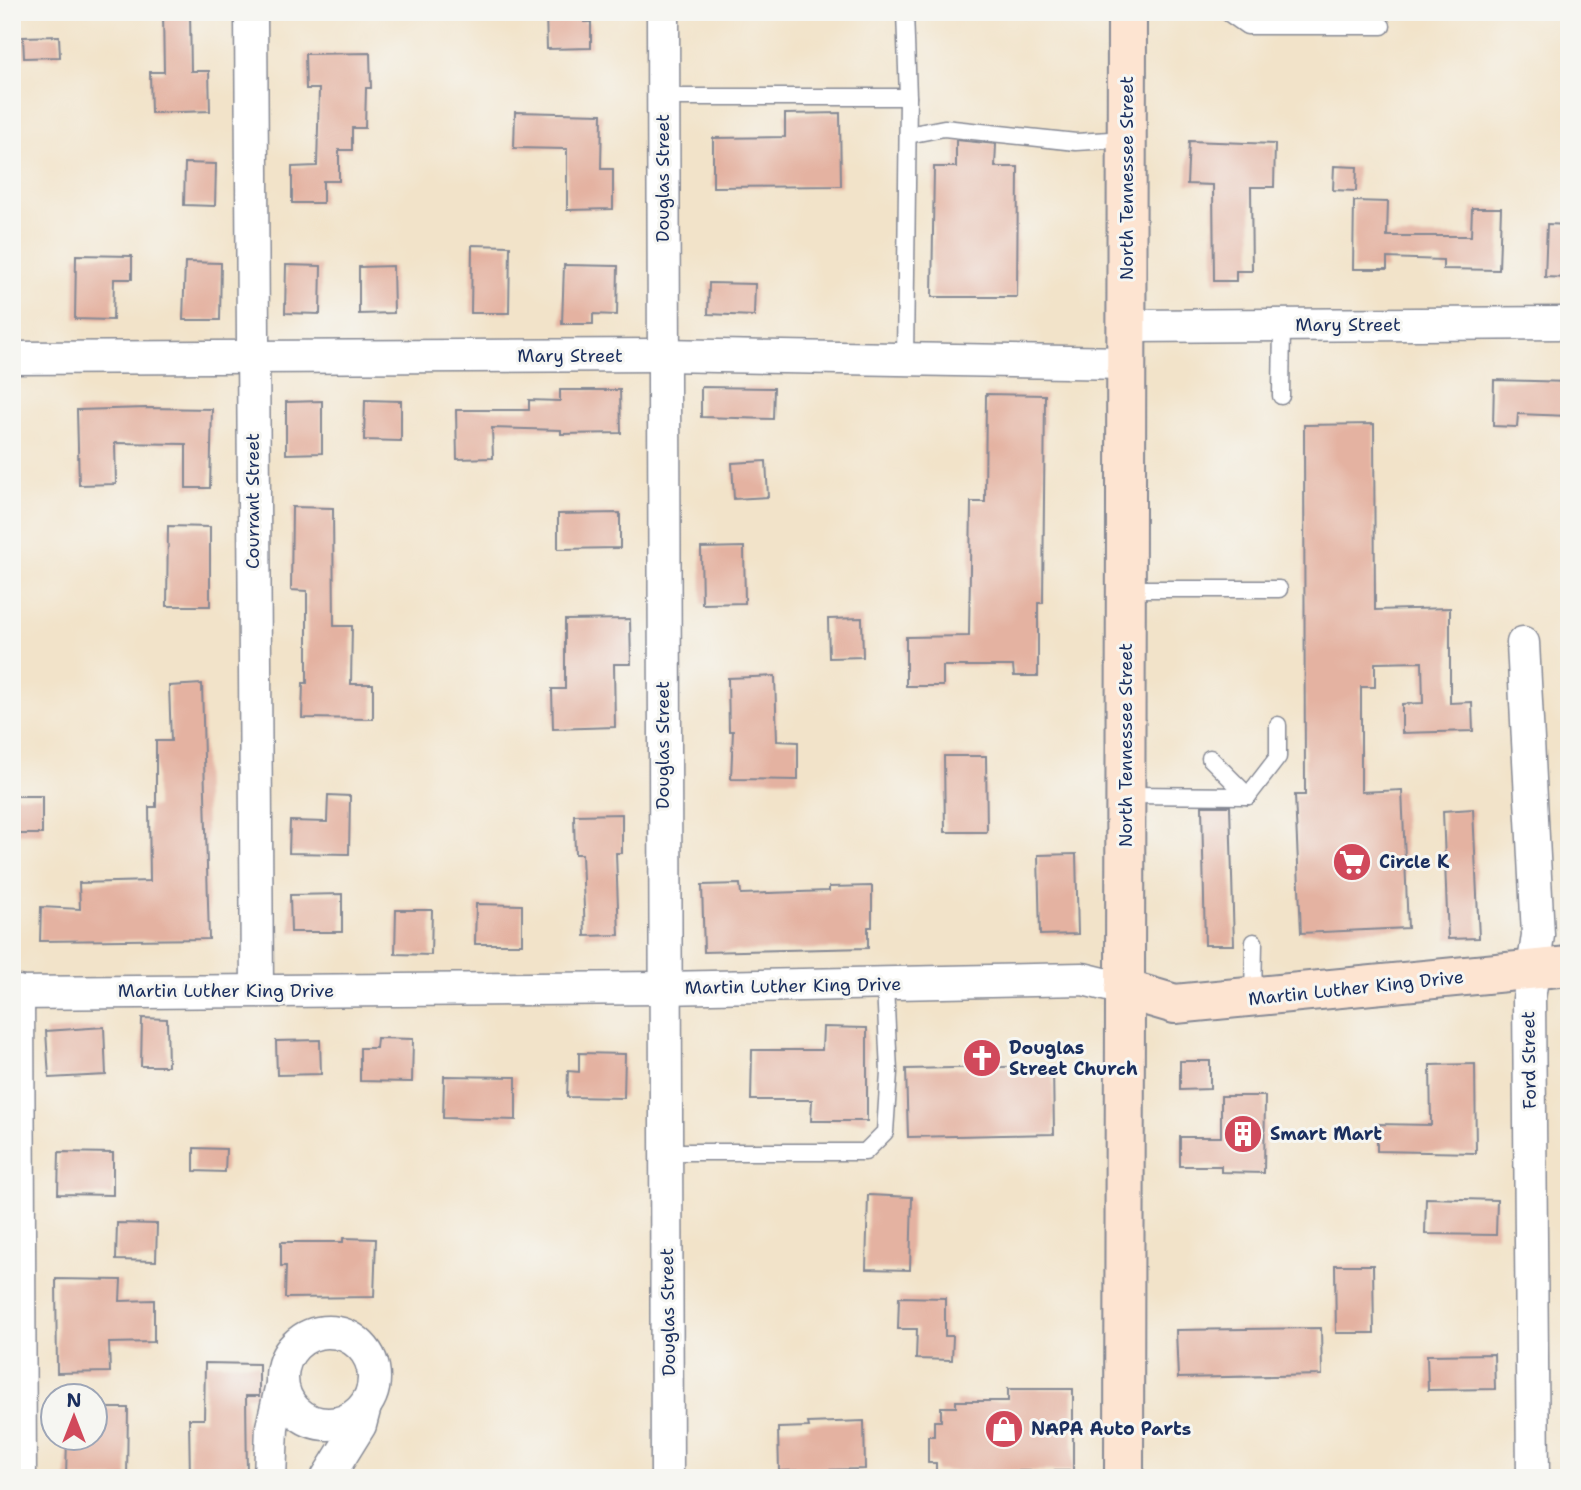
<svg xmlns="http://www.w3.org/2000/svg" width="1581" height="1490" font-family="'Shantell Sans',sans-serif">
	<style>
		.building { fill: #e4b2a1 }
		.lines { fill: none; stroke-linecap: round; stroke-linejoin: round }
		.lane-casing { stroke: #868994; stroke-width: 19 }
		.street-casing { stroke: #868994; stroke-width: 35 }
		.secondary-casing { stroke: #868994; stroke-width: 42 }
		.lane { stroke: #fff; stroke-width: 16 }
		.street { stroke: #fff; stroke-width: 32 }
		.secondary { stroke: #fde4d1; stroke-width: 38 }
		.labels { text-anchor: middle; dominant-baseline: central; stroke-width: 6; stroke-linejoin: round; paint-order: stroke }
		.street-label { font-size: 18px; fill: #1b2f5e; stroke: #f6f6f2 }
		.poi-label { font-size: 18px; font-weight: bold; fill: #1b2f5e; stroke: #f6f6f2; text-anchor: start }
	</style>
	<rect width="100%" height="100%" fill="#f6f6f2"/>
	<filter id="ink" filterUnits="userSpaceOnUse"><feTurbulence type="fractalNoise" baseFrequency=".0143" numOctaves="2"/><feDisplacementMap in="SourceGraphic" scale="14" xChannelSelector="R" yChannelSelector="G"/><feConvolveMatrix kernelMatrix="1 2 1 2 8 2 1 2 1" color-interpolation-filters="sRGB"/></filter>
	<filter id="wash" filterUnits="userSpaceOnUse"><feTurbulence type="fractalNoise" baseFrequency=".00686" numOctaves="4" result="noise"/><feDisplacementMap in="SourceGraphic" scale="28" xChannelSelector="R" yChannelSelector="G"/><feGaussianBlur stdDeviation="1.57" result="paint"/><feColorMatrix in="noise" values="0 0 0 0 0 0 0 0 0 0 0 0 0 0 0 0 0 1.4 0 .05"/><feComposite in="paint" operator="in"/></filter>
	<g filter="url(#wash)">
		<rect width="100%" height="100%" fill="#f2e3c9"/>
		<g id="blocks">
			<g class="building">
				<polygon points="163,12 190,12 191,71 209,71 210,111 151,113 150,72 164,72"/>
				<polygon points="546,12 583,12 584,22 591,22 591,48 547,49"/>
				<polygon points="59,36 60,57 24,58 23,37"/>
				<polygon points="370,53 371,88 366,88 365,128 352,128 352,150 339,150 339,181 323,181 323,203 292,203 292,167 317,166 319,89 306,89 305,54"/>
				<polygon points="515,112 602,114 601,169 613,169 613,209 567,210 567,149 514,148"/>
				<polygon points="840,113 841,186 713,187 713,138 785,137 785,114"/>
				<polygon points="956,140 996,144 995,167 1018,167 1017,297 932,297 934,167 956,167"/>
				<polygon points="1189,141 1275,144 1274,187 1251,187 1252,271 1236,271 1236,281 1214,281 1213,185 1187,184"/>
				<polygon points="185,163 216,164 215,206 184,205"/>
				<polygon points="1334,166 1357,167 1356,191 1333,190"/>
				<polygon points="1354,201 1388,202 1387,236 1471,236 1472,208 1501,208 1499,270 1443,269 1443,260 1387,258 1387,269 1353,269"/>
				<polygon points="1547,224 1569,225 1569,278 1545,277"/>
				<polygon points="472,245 510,246 509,313 471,313"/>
				<polygon points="76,255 132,256 132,279 114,279 113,320 75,319"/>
				<polygon points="185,262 221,263 220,320 183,320"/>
				<polygon points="286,265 321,266 320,314 285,313"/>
				<polygon points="564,265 618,266 617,315 593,314 593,324 562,324"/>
				<polygon points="393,266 394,313 359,314 359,267"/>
				<polygon points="709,283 755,284 754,316 708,314"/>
				<polygon points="1494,380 1569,382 1569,416 1518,414 1517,427 1493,426"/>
				<polygon points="701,387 774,388 773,419 701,417"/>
				<polygon points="560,390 620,390 621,433 561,434 561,430 492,428 493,458 457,459 456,410 529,410 529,400 560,401"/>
				<polygon points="986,394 1045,395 1043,603 1038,603 1038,676 1014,676 1013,666 943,666 943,686 906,686 906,637 969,636 971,502 985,502"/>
				<polygon points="365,400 401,401 401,441 364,440"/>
				<polygon points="322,401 322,453 286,454 286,402"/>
				<polygon points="147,408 212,409 210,488 186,488 186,444 115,443 116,484 79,485 77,410"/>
				<polygon points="1374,424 1375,610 1450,608 1450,703 1472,702 1473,731 1402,733 1402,704 1423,703 1422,662 1375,663 1375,687 1361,687 1361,792 1402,790 1408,928 1301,933 1295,795 1305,795 1304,425"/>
				<polygon points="766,461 768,497 734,499 732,463"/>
				<polygon points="292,507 333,508 334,626 352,626 351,684 373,684 373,719 302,718 303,683 307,683 307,591 291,590"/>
				<polygon points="620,513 620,548 558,549 558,514"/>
				<polygon points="168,526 210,527 210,606 167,606"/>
				<polygon points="744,547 745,603 702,604 701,548"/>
				<polygon points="862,618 863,657 829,658 828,619"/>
				<polygon points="630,619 631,664 614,664 615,727 553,729 552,689 565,689 565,620"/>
				<polygon points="775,676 777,741 798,742 798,780 731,779 733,731 729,731 728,678"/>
				<polygon points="202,684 209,939 40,941 41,907 80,909 79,883 150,881 149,807 156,807 156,741 171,741 169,686"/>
				<polygon points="944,756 986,756 987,832 945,832"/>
				<polygon points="328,795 350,796 349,854 289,853 290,821 327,822"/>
				<rect x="12" y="796" width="30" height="38"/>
				<polygon points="1202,806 1230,806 1234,945 1205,945"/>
				<polygon points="1473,809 1479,938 1448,939 1443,811"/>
				<polygon points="622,814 622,853 616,853 619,935 585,936 582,854 575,854 574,815"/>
				<polygon points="1076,854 1078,934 1040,935 1038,855"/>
				<polygon points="740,884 741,894 829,891 829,887 872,886 872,927 868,927 868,948 704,952 702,885"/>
				<polygon points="342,894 342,932 291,932 290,895"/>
				<polygon points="476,904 522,905 522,944 475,944"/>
				<polygon points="396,910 432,910 431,955 395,954"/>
				<polygon points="142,1018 167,1019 168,1066 141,1066"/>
				<polygon points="104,1027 106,1075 49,1078 46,1031"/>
				<polygon points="823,1027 867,1028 867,1121 811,1121 812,1100 751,1100 752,1050 822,1050"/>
				<polygon points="377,1038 413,1039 412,1082 360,1081 360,1048 376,1048"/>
				<polygon points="320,1040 321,1074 277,1075 276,1041"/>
				<polygon points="579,1053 625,1054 624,1098 567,1097 568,1071 579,1072"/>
				<polygon points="1180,1061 1210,1061 1210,1089 1180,1090"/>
				<polygon points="1475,1064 1476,1153 1377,1151 1377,1124 1431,1125 1430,1065"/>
				<polygon points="1053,1066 1054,1134 908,1137 906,1069"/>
				<polygon points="444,1076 516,1077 516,1120 443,1118"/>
				<polygon points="1221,1096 1265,1096 1264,1173 1221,1172 1221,1166 1180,1166 1180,1137 1221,1137"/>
				<polygon points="194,1148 226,1149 225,1172 194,1171"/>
				<polygon points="59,1152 113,1153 113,1195 58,1194"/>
				<polygon points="868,1195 912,1197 910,1270 866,1269"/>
				<polygon points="1426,1198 1497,1200 1496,1235 1425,1234"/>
				<polygon points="117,1223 157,1224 156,1261 116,1260"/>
				<polygon points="343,1238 376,1239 374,1297 285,1298 286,1266 281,1266 281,1242 343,1242"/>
				<polygon points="1335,1265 1373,1265 1374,1333 1336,1333"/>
				<polygon points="56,1279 121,1280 120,1301 154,1300 154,1342 109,1343 110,1372 57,1373"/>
				<polygon points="899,1297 945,1298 945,1336 953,1336 952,1360 916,1359 917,1329 898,1329"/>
				<polygon points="1321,1328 1322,1375 1178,1378 1176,1330"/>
				<polygon points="1494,1354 1495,1389 1428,1390 1427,1355"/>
				<polygon points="205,1363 259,1364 259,1396 246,1396 247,1478 190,1478 189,1419 204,1419"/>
				<polygon points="1008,1389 1073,1389 1073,1471 936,1471 936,1463 928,1463 928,1436 934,1436 934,1421 941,1421 941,1407 956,1407 956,1401 1008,1401"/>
				<polygon points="94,1408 128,1408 127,1478 66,1478 67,1438 94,1438"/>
				<polygon points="864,1421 865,1469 779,1471 778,1428 809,1427 808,1423"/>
			</g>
		</g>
	</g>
	<g filter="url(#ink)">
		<use href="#blocks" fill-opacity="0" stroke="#868994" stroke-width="2"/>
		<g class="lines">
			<g class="lane-casing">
				<g id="lane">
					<polyline points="1227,12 1247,26 1382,26"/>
					<polyline points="663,97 908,97"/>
					<polyline points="908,135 944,128 1076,142 1127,139"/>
					<polyline points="905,360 908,97 905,12"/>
					<polyline points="1281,396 1282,325"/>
					<polyline points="1126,589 1279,589"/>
					<polyline points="1210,758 1248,796"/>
					<polyline points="1126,795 1248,796"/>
					<polyline points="1248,796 1278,757 1278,725"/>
					<polyline points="1253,999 1254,942"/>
					<polyline points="666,1152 865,1152 885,1132 889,1072 885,985"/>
				</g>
			</g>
			<g class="street-casing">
				<g id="street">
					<polyline points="251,12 257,990"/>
					<polyline points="663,12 667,1478"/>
					<polyline points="1127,326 1569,323"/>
					<polyline points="12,358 662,355 1127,363"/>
					<polyline points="1523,643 1538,935 1529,999 1533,1478"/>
					<polyline points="18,992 20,1478"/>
					<polyline points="12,993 663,988 1083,979 1124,989"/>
					<circle cx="328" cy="1378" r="46"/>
					<polyline points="270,1478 272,1427 282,1384"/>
					<polyline points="327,1478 360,1425 365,1406"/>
				</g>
			</g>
			<g class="secondary-casing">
				<g id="secondary">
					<polyline points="1124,989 1175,1004 1569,966"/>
					<polyline points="1124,1478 1127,12"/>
				</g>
			</g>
			<use href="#lane" class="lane"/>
			<use href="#street" class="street"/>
			<use href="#secondary" class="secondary"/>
		</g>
	</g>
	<defs>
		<g id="supermarket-disc" transform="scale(2.0125)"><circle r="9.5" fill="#d1495b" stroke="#f6f6f2"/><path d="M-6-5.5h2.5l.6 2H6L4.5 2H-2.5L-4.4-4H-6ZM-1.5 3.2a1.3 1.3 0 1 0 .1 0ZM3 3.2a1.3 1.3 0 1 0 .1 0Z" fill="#fff"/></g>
		<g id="church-disc" transform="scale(2.0125)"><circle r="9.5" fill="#d1495b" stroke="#f6f6f2"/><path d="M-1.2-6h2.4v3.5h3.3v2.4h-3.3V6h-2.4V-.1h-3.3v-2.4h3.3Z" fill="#fff"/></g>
		<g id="building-disc" transform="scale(2.0125)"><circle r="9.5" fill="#d1495b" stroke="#f6f6f2"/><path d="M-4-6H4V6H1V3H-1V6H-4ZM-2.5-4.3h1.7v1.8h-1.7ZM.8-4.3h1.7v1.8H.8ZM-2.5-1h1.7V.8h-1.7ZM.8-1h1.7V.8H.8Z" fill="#fff"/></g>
		<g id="shop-disc" transform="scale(2.0125)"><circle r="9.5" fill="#d1495b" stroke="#f6f6f2"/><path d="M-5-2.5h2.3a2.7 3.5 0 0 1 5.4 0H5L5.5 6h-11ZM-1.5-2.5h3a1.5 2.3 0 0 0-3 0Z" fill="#fff"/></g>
	</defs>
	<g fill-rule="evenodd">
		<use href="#supermarket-disc" x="1352" y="862"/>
		<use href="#church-disc" x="982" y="1058"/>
		<use href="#building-disc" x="1243" y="1134"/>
		<use href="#shop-disc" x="1004" y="1429"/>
	</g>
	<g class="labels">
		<g class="street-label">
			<text transform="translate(663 178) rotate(-90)">Douglas Street</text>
			<text transform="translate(1127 178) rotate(-90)">North Tennessee Street</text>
			<text x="1348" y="325">Mary Street</text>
			<text x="570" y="356">Mary Street</text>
			<text transform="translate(253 501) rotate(-90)">Courrant Street</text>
			<text transform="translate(663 745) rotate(-90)">Douglas Street</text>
			<text transform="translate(1126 745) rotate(-90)">North Tennessee Street</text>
			<text transform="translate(793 986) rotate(-1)">Martin Luther King Drive</text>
			<text transform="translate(1356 988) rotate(-6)">Martin Luther King Drive</text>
			<text x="226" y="991">Martin Luther King Drive</text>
			<text transform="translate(1529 1060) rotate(-91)">Ford Street</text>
			<text transform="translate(668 1312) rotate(-91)">Douglas Street</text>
		</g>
		<g class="poi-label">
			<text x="1379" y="862">Circle K</text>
			<text x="1009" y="1048">Douglas<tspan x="1009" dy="21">Street Church</tspan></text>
			<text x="1270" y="1134">Smart Mart</text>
			<text x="1031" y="1429">NAPA Auto Parts</text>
		</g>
	</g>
	<rect width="1581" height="1490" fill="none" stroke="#f6f6f2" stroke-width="42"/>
	<g transform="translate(74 1417)"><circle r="33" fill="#f6f6f2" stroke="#9ea6b7" stroke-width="2"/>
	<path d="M0-5L12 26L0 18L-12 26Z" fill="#d1495b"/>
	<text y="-10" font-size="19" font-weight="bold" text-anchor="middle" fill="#1b2f5e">N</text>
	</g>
</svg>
